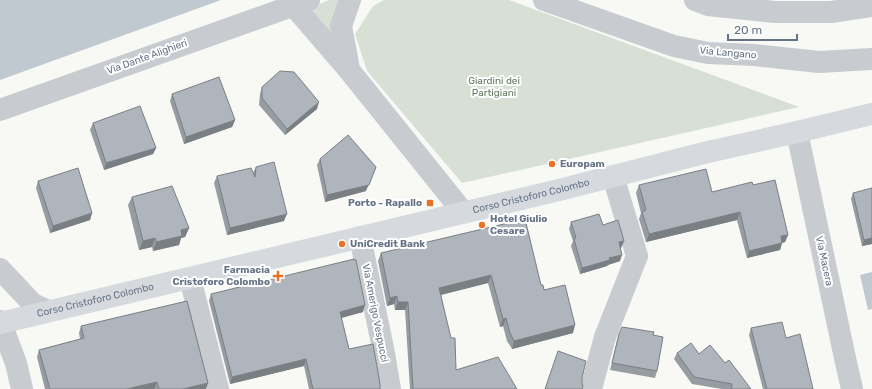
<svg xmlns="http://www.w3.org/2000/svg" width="872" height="389" font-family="Rubik,sans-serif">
<rect width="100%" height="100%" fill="#f8f8f5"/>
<!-- green -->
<path fill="#d8e0d6" d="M 329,0 L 341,0 L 336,10 L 330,35 L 308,9 Z
M 384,0 L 509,0 L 799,107 L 462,183 L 367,71 L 355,34 L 373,6 Z"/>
<!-- water -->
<path fill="#c1c9d0" d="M 0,0 L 221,0 L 0,80 Z
M 872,272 L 872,309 L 868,310 L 860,275 Z"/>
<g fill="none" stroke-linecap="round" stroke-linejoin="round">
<!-- minor -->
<path stroke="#c8cbcf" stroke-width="22" d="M 544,0 L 674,46 L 708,53 L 754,55 L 819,62 L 872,59
M 695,0 L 708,5 L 775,12 L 831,12 L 872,6
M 293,5 L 349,70 L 463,212
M 349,69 L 341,26 L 350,0
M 0,110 L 309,0
M 797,132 L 845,358 L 852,389
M 360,237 L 384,353 L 390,389
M 0,269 L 33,304 L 48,311
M 190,278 L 218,389
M 0,321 L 16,363 L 22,389
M 591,389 L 605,337 L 637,256 L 613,176"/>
<!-- secondary -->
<path stroke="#d6dadf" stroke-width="22" id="s1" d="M 0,323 L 559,190 L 708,152 L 797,132 L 872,114"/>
</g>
<!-- wall -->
<path fill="#969ca2" d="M 262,87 L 317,109 L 285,135 L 259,105 L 260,94 Z
M 172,94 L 235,120 L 232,127 L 184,144 L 170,101 Z
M 93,123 L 156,148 L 153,154 L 104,170 L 90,130 Z
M 320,159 L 366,191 L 325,202 L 317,165 Z
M 256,167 L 284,221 L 227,235 L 214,183 L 217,176 L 253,173 Z
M 38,181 L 92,213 L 90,220 L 50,233 L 36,188 Z
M 639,185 L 712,192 L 753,185 L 788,235 L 785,242 L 782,243 L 780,250 L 747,258 L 737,220 L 646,242 L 639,219 L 641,213 L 636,193 Z
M 853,193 L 872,244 L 862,246 L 851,199 Z
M 132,197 L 189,228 L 185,237 L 181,238 L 179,245 L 153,251 L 152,247 L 139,250 L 128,205 Z
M 571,222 L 603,225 L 624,241 L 621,248 L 620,248 L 620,261 L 608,265 L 607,266 L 580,274 L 571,246 L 573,241 L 569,229 Z
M 381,253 L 541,285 L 573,333 L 512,349 L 507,341 L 503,326 L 500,327 L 488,283 L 441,295 L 456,370 L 517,389 L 410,389 L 405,310 L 395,310 L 394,304 L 387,306 L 378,261 Z
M 211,294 L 363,312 L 341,317 L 349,349 L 380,389 L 309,389 L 304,366 L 230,384 L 209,301 Z
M 81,326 L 206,389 L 45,389 L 37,357 L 39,350 L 80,339 L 79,333 Z
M 751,328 L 786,338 L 813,389 L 763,389 L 749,335 Z
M 619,334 L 653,335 L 657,371 L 655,378 L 610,370 L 617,341 Z
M 677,353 L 699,354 L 725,363 L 751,389 L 722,389 L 692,384 L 674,359 Z"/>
<!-- shaded-wall -->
<path fill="#7a7f84" d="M 319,102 L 317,109 L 285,135 L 287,129 Z
M 235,120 L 232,127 L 184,144 L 186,137 Z
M 156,148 L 153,154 L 104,170 L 106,163 Z
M 376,167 L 366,191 L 325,202 L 327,195 Z
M 740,212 L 737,220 L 646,242 L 649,234 Z
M 92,213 L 90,220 L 50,233 L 53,226 Z
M 287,214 L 284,221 L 227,235 L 230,228 Z
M 189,228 L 185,237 L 181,238 L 179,245 L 153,251 L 156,242 L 181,230 Z
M 788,235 L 785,242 L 782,243 L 780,250 L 747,258 L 749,251 L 781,236 Z
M 155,238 L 152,247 L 139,250 L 143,241 Z
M 872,238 L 872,244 L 862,246 L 864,240 Z
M 624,241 L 621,248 L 616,249 L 619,242 Z
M 622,255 L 620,261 L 608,265 L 607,266 L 580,274 L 582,268 L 609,258 Z
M 491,275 L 488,283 L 436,296 L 439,288 Z
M 397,296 L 394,304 L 387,306 L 390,298 Z
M 398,302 L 408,302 L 405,310 L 395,310 Z
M 365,305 L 363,312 L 338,319 L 340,312 Z
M 506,318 L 503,326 L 500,327 L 503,319 Z
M 575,325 L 573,333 L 512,349 L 514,341 Z
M 306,359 L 304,366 L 230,384 L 232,377 Z
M 157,382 L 154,389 L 127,389 Z
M 208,383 L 206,389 L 183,389 Z"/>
<!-- building -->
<path fill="#aeb5bc" stroke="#7a7f84" d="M 280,71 L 294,72 L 319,102 L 287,129 L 262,98 L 262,87 Z
M 219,77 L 235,120 L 186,137 L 172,94 Z
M 140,106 L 156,148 L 106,163 L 93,123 Z
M 348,135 L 376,167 L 369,185 L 327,195 L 320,159 Z
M 274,162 L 287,214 L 230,228 L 217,176 L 251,168 L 255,177 L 256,167 Z
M 78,168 L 92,213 L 53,226 L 38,181 Z
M 706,169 L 712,192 L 752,182 L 753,185 L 775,180 L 788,235 L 781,236 L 782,243 L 749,251 L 740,212 L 649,234 L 642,212 L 646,210 L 639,185 Z
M 172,186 L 189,228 L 181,230 L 182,236 L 156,242 L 155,238 L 143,241 L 132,197 Z
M 872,188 L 872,238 L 864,240 L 853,193 Z
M 599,214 L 603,225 L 618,220 L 624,241 L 619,242 L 622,255 L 609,258 L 610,260 L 582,268 L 574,239 L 576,238 L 571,222 Z
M 525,219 L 541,285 L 543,285 L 544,290 L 565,285 L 575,325 L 514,341 L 510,333 L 506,318 L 503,319 L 491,275 L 439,288 L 451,338 L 455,338 L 456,370 L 498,357 L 517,389 L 413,389 L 408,302 L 398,302 L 397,296 L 390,298 L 381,253 Z
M 354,259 L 354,260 L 356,260 L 365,305 L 340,312 L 349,349 L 373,344 L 380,384 L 380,389 L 313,389 L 306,359 L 232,377 L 211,294 Z
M 187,301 L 208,383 L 183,389 L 159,389 L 157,382 L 127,389 L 50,389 L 39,350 L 84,338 L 81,326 Z
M 782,322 L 786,338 L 800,334 L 813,389 L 767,389 L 751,328 Z
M 622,327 L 654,332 L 653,335 L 663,337 L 657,371 L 612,363 L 619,334 Z
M 691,343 L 699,354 L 710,345 L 725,363 L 729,360 L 751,389 L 731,389 L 732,384 L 694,377 L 677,353 Z
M 558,351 L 586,361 L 582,378 L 582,384 L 583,386 L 582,389 L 545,389 Z"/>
<!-- markers -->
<g fill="#e87226" stroke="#fff" stroke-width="1.5">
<circle cx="552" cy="164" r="4"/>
<rect x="426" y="199" width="8" height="8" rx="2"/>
<circle cx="482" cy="225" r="4"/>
<circle cx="342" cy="244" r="4"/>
<path d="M276 270h4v4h4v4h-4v4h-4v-4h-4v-4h4z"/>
</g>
<g text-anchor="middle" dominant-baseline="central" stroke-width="4" stroke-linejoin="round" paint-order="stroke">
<!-- street labels -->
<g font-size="10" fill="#667387" stroke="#fff">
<text transform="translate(728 53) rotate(5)">Via Langano</text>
<text transform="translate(147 57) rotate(-20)">Via Dante Alighieri</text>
<text stroke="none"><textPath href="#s1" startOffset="546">Corso Cristoforo Colombo</textPath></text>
<text transform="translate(824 261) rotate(78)">Via Macera</text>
<text stroke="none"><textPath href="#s1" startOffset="98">Corso Cristoforo Colombo</textPath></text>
<text transform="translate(375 313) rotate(79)">Via Amerigo Vespucci</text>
</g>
<!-- park labels -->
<g font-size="10" fill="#627961" stroke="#fff">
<text x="494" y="81">Giardini dei<tspan x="494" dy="12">Partigiani</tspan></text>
</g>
<!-- poi labels -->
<g font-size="10" font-weight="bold" fill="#667387" stroke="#fff" text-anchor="start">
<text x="560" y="164">Europam</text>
<text x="422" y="203" text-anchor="end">Porto - Rapallo</text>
<text x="490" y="219">Hotel Giulio<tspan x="490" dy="12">Cesare</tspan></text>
<text x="350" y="244">UniCredit Bank</text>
<text x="270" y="270" text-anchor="end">Farmacia<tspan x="270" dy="12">Cristoforo Colombo</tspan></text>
</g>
</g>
<!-- scale -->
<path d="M728 34v6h69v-6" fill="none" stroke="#667387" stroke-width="2"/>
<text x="734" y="34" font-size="12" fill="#667387" stroke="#ffffff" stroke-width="3" paint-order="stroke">20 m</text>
</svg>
